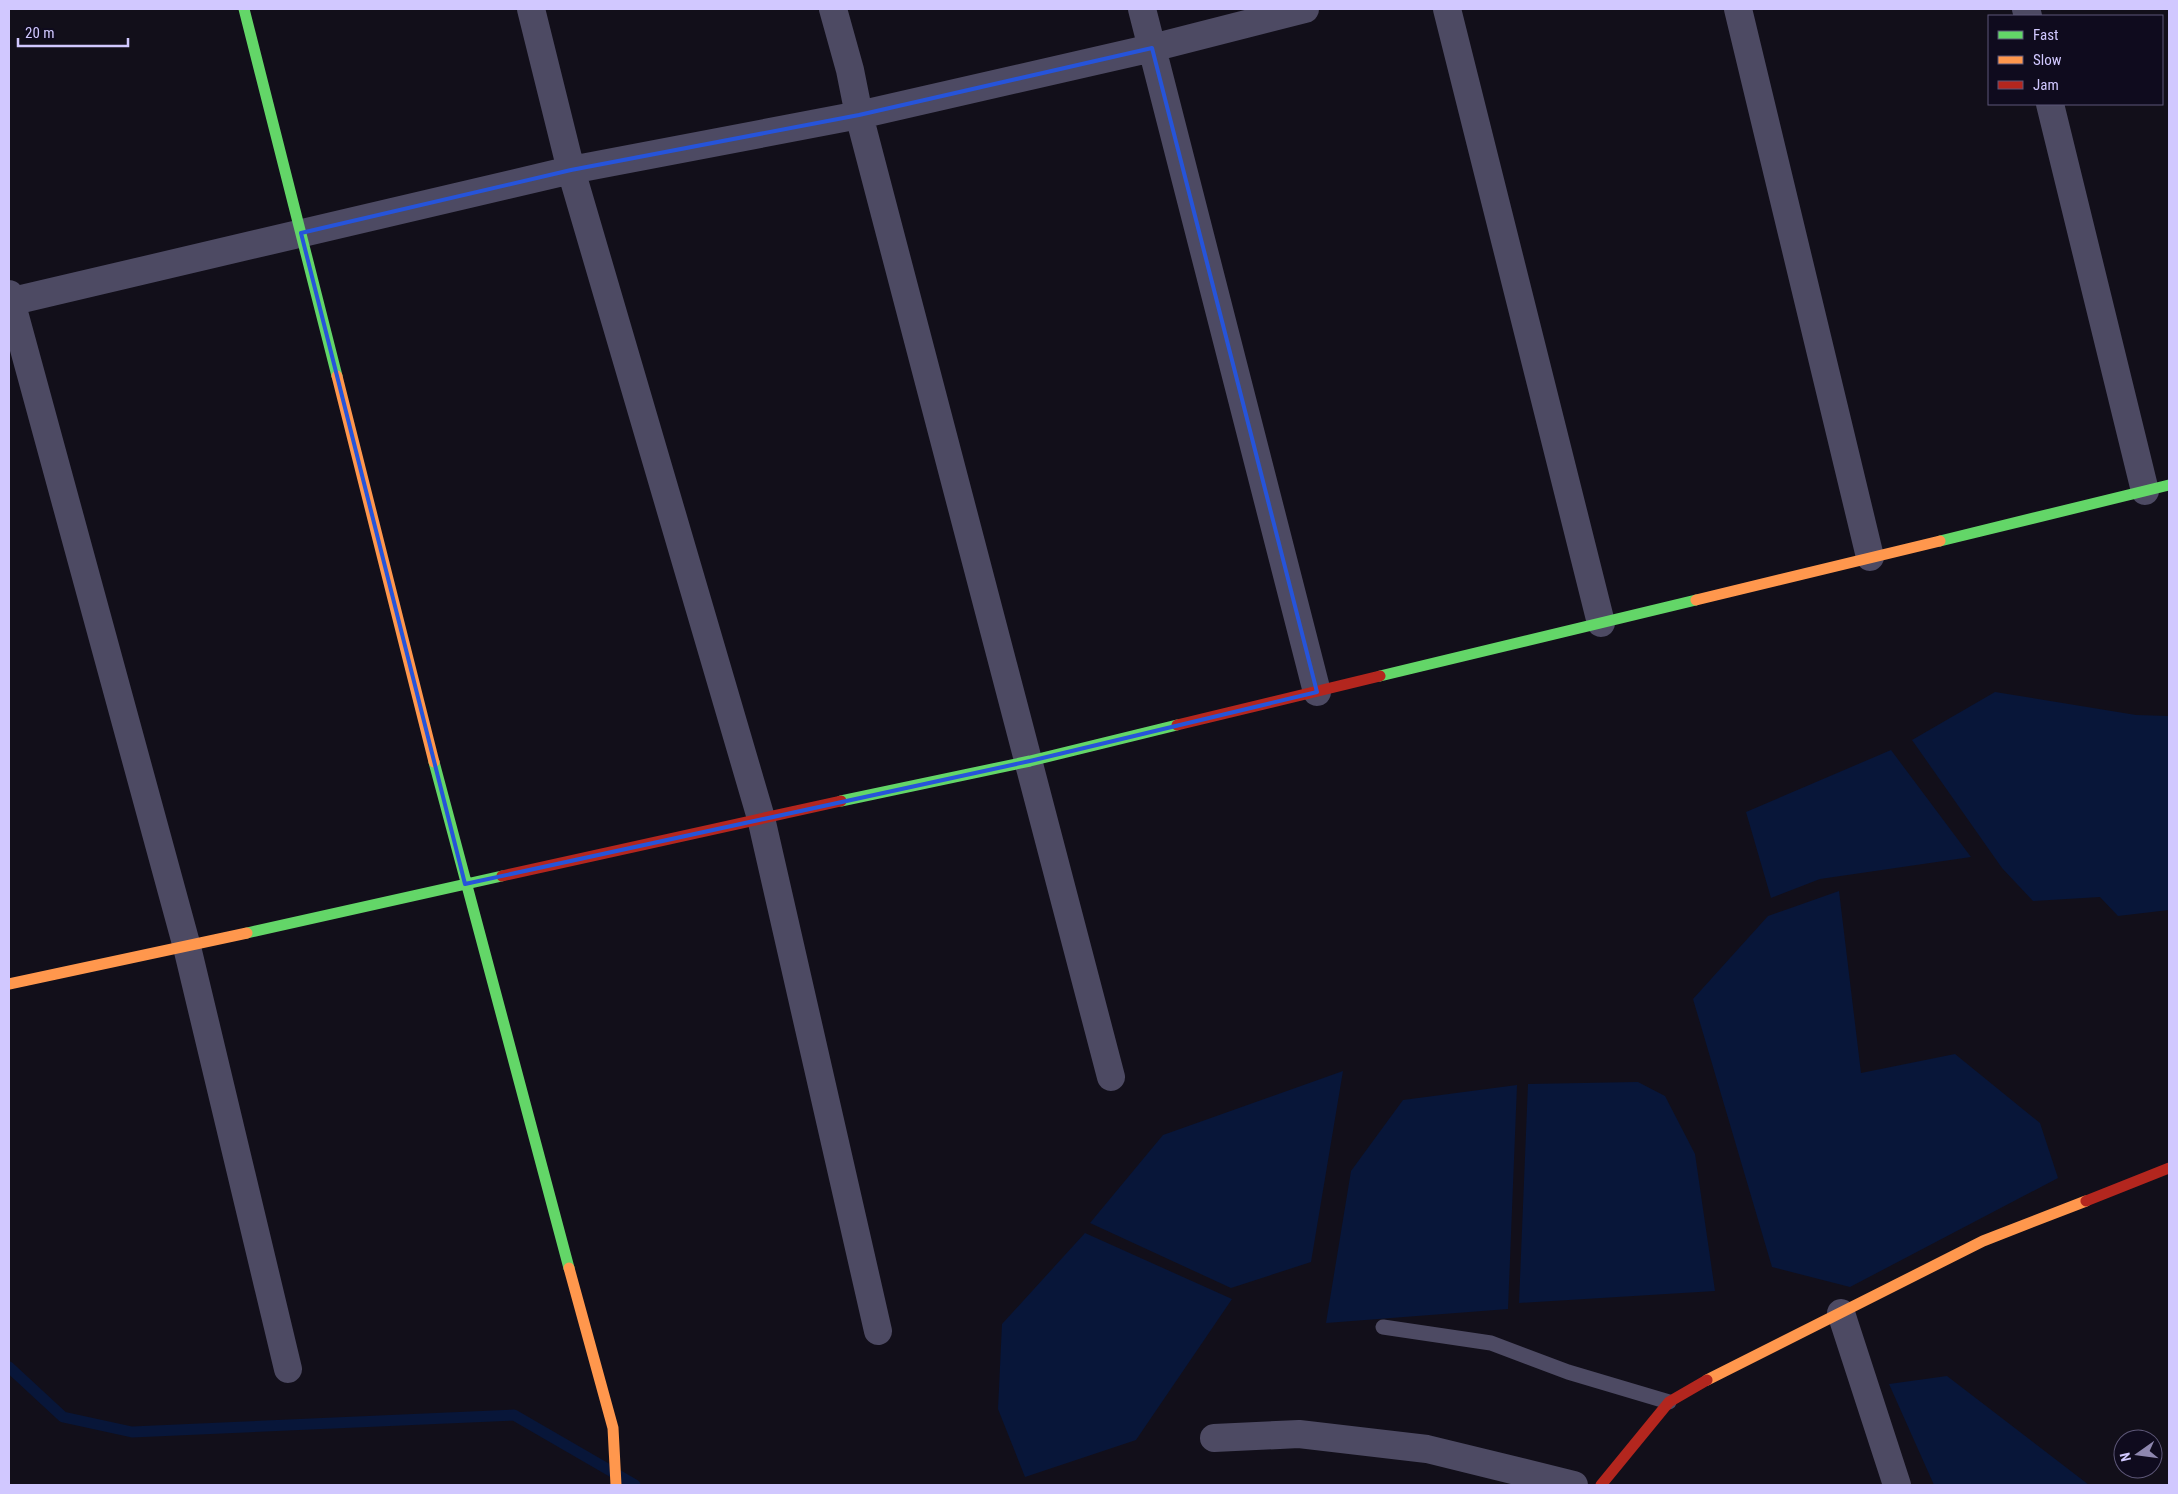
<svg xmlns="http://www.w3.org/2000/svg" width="2178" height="1494" font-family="'Roboto Condensed',sans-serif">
<rect width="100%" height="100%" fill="#120f1a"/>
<!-- water -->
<path fill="#081639" d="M 1995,692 L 2136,715 L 2169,716 L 2169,910 L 2118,916 L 2100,897 L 2033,901 L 2002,868 L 1912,740 Z
M 1891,750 L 1971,857 L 1820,879 L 1771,898 L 1746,812 Z
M 1839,891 L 1861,1073 L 1955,1054 L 2040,1123 L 2058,1178 L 1850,1287 L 1772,1267 L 1693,999 L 1768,916 Z
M 1343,1071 L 1311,1262 L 1231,1288 L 1090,1223 L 1163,1135 Z
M 1638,1082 L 1665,1096 L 1695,1154 L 1715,1291 L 1519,1303 L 1528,1084 Z
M 1517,1085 L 1508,1309 L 1326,1323 L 1351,1171 L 1403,1100 Z
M 1085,1233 L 1232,1299 L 1136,1440 L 1025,1477 L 998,1409 L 1002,1324 Z
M 1947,1376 L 2089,1485 L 1934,1485 L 1889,1384 Z"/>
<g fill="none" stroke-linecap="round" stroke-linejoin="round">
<!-- stream -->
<path stroke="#081639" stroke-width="11" d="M 9,1367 L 63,1417 L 132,1432 L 514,1415 L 635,1485"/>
<!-- lane -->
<path stroke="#4d4a63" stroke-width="15" d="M 1383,1327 L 1491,1343 L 1568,1372 L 1669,1402"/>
<!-- street -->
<path stroke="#4d4a63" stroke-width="28" d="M 531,9 L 571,170 L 761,818 L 878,1331
M 833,9 L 850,70 L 859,115 L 1111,1077
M 1142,9 L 1317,692
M 1447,9 L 1601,623
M 1738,9 L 1870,557
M 2026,9 L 2028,16
M 2050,104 L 2145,491
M 9,294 L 187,947 L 288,1369
M 9,302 L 571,170 L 859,115 L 1152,48 L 1305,9
M 1841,1313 L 1897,1485
M 1214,1438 L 1299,1434 L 1427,1449 L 1574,1485"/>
<!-- fast -->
<path stroke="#63d668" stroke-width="11" d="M 244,9 L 337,376
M 1940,541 L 2169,485
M 1380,676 L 1696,600
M 434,762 L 569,1268
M 841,801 L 1030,761 L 1177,725
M 247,933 L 502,876"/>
<!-- slow -->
<path stroke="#ff974d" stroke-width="11" d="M 337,376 L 434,762
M 1696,600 L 1940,541
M 9,984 L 247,933
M 569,1268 L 613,1428 L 616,1485
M 1707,1380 L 1983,1241 L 2086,1201"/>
<!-- jam -->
<path stroke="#b3261e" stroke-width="11" d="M 1177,725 L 1380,676
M 502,876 L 841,801
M 2086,1201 L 2169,1168
M 1601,1485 L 1669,1402 L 1707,1380"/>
</g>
<!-- marked area -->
<path fill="none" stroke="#2654da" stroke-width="4" stroke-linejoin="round" d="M 1152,48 L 1317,692 L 1030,761 L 465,884 L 301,233 L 571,170 L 859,115 Z"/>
<!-- border -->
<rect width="2178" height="1494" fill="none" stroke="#d1c8ff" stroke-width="20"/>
<!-- legend -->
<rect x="1988" y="15" width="175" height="90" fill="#0f0b1e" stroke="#5d5778"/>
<rect x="1998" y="31" width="25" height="8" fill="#63d668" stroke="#5d5778"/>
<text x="2033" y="40" font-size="15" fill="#d1c8ff">Fast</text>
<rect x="1998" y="56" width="25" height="8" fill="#ff974d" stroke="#5d5778"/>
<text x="2033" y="65" font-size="15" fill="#d1c8ff">Slow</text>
<rect x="1998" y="81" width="25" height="8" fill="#b3261e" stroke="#5d5778"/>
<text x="2033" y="90" font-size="15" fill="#d1c8ff">Jam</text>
<!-- north arrow -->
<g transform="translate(2138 1454) rotate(256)"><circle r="24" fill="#0f0b1e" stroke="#5d5778"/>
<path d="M0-4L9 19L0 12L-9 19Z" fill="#8e87af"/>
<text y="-8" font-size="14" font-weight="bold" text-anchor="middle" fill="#d1c8ff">N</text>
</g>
<!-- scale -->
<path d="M18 38v8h110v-8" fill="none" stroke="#d1c8ff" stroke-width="2.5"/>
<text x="25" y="38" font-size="15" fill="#d1c8ff" stroke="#0f0b1e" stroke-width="4" paint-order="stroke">20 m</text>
</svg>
